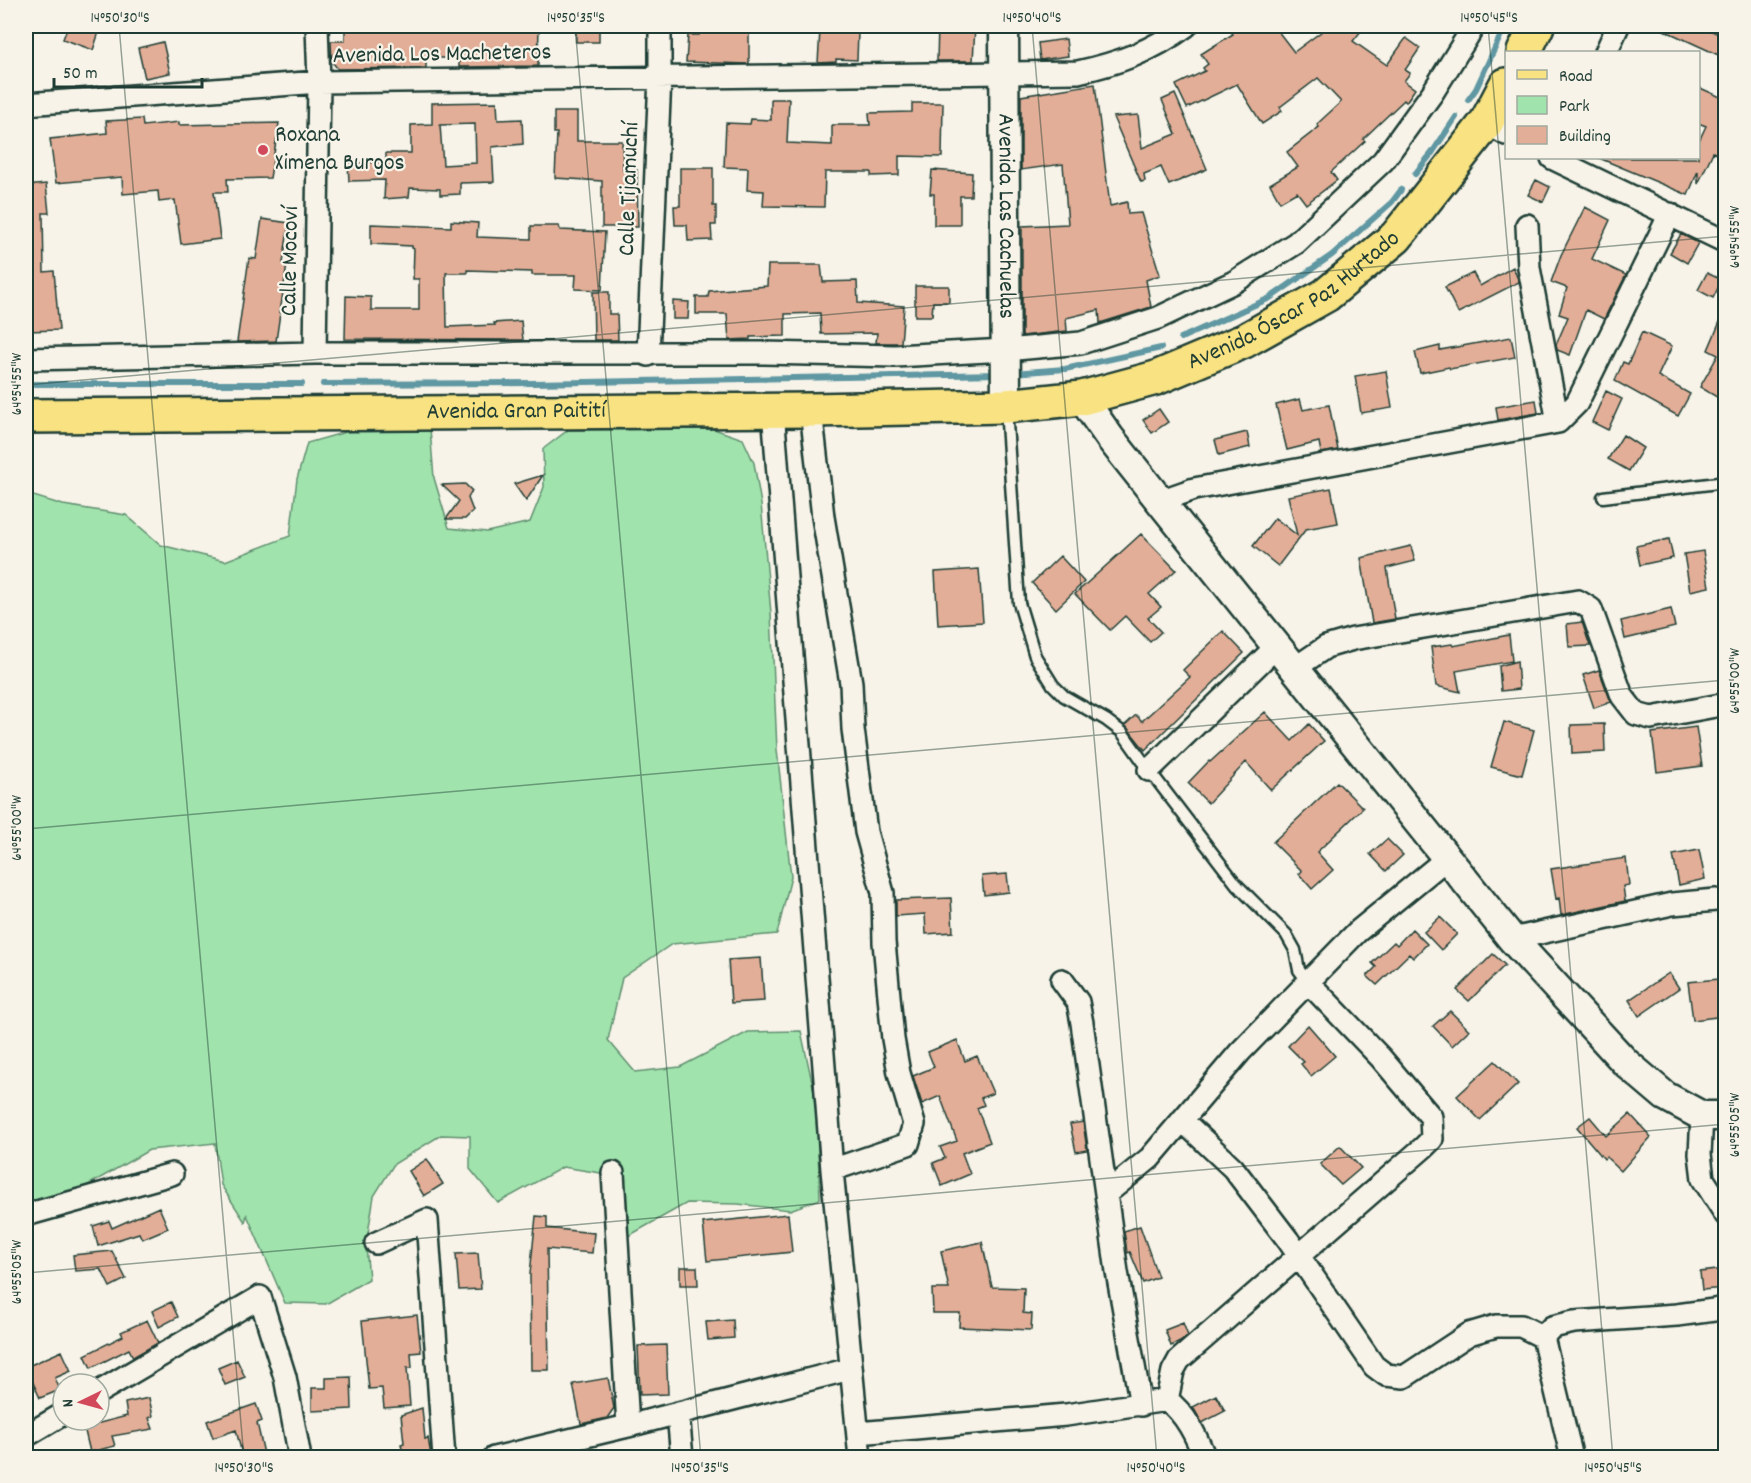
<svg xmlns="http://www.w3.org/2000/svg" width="1751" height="1483" font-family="Dekko,sans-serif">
<rect width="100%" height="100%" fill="#f7f3e8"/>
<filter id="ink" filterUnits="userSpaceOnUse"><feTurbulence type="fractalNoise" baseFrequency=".0167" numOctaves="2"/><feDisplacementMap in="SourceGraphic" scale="12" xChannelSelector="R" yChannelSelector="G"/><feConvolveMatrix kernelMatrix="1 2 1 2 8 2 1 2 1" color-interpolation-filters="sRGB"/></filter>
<g filter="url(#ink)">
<!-- green -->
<path fill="#a1e3ad" stroke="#609070" stroke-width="1.5" d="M 430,429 L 434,478 L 449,528 L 487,532 L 530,522 L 544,487 L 543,449 L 568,430 L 714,429 L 743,439 L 754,463 L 761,504 L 771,613 L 777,750 L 791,877 L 777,934 L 672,944 L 622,978 L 608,1040 L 635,1072 L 680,1067 L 748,1032 L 801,1031 L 816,1100 L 820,1199 L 790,1210 L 738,1204 L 687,1203 L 623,1239 L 607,1174 L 563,1167 L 498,1203 L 470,1169 L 470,1136 L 441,1135 L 394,1164 L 374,1196 L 366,1246 L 369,1279 L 326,1304 L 285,1303 L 247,1215 L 245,1222 L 221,1185 L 215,1143 L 149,1150 L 69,1196 L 26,1206 L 26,482 L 30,495 L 63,505 L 126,515 L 161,545 L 225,561 L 290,536 L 297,479 L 307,443 L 353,430 Z"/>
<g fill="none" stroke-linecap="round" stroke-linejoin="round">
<!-- stream -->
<path stroke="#5f97a2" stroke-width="6" d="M 1468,100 L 1476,89 L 1505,26
M 1415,174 L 1432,153 L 1456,117
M 1181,338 L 1270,298 L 1332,255 L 1392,202 L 1401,190
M 1013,373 L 1065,369 L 1161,348
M 26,384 L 302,384
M 323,384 L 533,383 L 1000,374"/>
</g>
<!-- building -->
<path fill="#e3ae97" stroke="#1f3d34" stroke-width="1.5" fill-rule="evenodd" d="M 68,26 L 101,26 L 93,50 L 63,39 Z
M 345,26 L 539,26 L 538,66 L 459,67 L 459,58 L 426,58 L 426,68 L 338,69 L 332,62 L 331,41 L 345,41 Z
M 576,26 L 599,26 L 599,42 L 576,42 Z
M 699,26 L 749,26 L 749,64 L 686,62 L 688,35 L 699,35 Z
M 938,26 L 975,26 L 973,61 L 937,61 Z
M 1227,26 L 1274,26 L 1294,52 L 1329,26 L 1365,26 L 1353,41 L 1387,65 L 1406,38 L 1420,48 L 1405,70 L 1410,73 L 1404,81 L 1415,89 L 1406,102 L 1404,100 L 1363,139 L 1365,141 L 1331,172 L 1337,180 L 1306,204 L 1297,192 L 1280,202 L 1270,184 L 1298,167 L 1287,152 L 1319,127 L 1317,124 L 1341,102 L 1318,78 L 1280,107 L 1282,111 L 1262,124 L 1237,84 L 1187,108 L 1176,85 L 1205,71 L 1203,68 L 1208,64 L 1201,54 L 1233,34 Z
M 1655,26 L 1701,26 L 1725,37 L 1725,58 Z
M 820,30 L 858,32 L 857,60 L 836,59 L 836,62 L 818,63 Z
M 1066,39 L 1068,56 L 1040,60 L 1038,43 Z
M 163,42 L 170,73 L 145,78 L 138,48 Z
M 1095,84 L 1110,206 L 1127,202 L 1128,214 L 1141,213 L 1160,275 L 1146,280 L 1151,307 L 1100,323 L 1099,310 L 1066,318 L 1067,331 L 1022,336 L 1022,226 L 1068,224 L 1063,164 L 1021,170 L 1021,96 Z
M 1698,87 L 1725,99 L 1725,158 L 1713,152 L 1698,184 L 1698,171 L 1688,195 L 1599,158 L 1698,158 L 1698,143 L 1706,126 L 1698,123 Z
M 1175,94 L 1207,169 L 1169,185 L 1161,167 L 1144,174 L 1145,181 L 1141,182 L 1113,117 L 1138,115 L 1142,148 L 1176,134 L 1162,100 Z
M 771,99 L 789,99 L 787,143 L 832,145 L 832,125 L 870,125 L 869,113 L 912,112 L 912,103 L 943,103 L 942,157 L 899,156 L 899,175 L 871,176 L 871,172 L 825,172 L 824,207 L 763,206 L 764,191 L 747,190 L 748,168 L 724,167 L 726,123 L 750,124 L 751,119 L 771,120 Z
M 497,102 L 498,120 L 522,119 L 523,144 L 492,147 L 494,182 L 460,183 L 460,194 L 440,195 L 440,189 L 410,188 L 409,197 L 384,199 L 385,180 L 349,181 L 348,163 L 386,162 L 386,153 L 411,153 L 411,125 L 432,124 L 432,103 ZM 475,124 L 476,163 L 443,165 L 440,125 Z
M 554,112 L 577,112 L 577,141 L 622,141 L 623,171 L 637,170 L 638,227 L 602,227 L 602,181 L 555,178 L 557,133 L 554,133 Z
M 142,119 L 143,126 L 179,122 L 179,125 L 279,123 L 270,178 L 227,179 L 228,192 L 214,192 L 220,239 L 181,244 L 175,200 L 159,202 L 158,191 L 123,194 L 122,177 L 56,183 L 50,139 L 107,133 L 106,121 Z
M 680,168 L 713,168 L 713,206 L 716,206 L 716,225 L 711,225 L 712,240 L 688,241 L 687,225 L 675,225 L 674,206 L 680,206 Z
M 932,170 L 972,173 L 971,196 L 960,196 L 960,225 L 934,225 L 934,194 L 930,194 Z
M 1536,180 L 1550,187 L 1543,202 L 1528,195 Z
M 46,184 L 49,213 L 43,213 L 44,272 L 54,271 L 59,330 L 26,331 L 26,186 Z
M 1585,207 L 1610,220 L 1592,259 L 1626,275 L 1604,319 L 1586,310 L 1570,355 L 1557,350 L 1556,345 L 1568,317 L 1559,314 L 1567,288 L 1551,282 L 1561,255 Z
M 262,219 L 289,223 L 283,263 L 287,264 L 276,341 L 237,342 L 249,258 L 256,259 Z
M 451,221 L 478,223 L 477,237 L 531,239 L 531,226 L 559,226 L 560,230 L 605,232 L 602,290 L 575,289 L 576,275 L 532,275 L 532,272 L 467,270 L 467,273 L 446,273 L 447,327 L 495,325 L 494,323 L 521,321 L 523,340 L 345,339 L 346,296 L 371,297 L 371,310 L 419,310 L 419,279 L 413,279 L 414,249 L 412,248 L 412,246 L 371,244 L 371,224 L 451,227 Z
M 1681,234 L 1698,243 L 1687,263 L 1670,253 Z
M 768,265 L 821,265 L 823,282 L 857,281 L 858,303 L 904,306 L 901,343 L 876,343 L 877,333 L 821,334 L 820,313 L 785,314 L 785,336 L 750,337 L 750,339 L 729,340 L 727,314 L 696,314 L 696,297 L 708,297 L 709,291 L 767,286 Z
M 1513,267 L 1519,282 L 1458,313 L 1445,287 L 1473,273 L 1480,286 Z
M 1707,273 L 1722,280 L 1713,298 L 1698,290 Z
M 915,286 L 949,286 L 949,302 L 933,302 L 932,316 L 915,316 Z
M 593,292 L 609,292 L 609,314 L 617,314 L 618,340 L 594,340 Z
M 673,301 L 689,302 L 688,319 L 673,319 Z
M 1725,310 L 1725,402 L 1700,387 L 1718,355 L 1708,350 Z
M 1642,332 L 1672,346 L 1658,376 L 1690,394 L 1678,416 L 1615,381 L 1623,362 L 1628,364 Z
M 1511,337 L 1515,357 L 1450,369 L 1449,367 L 1420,373 L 1415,352 L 1440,346 L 1440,350 Z
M 1386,371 L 1392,408 L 1361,413 L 1355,376 Z
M 1606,391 L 1622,399 L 1608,430 L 1592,422 Z
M 1300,399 L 1303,410 L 1329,405 L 1338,450 L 1321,453 L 1319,442 L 1287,450 L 1276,405 Z
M 1536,400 L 1538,413 L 1498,420 L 1496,407 Z
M 1159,409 L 1168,422 L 1152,433 L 1143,420 Z
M 1247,432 L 1250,447 L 1219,455 L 1215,440 Z
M 1623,435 L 1643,448 L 1629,471 L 1608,459 Z
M 543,475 L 526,501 L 514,484 Z
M 465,484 L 472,491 L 468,498 L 473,511 L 465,519 L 446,519 L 459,501 L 442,485 Z
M 1331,488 L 1338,523 L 1306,529 L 1278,566 L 1253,546 L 1275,518 L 1297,535 L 1288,496 Z
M 1141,534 L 1176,570 L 1149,594 L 1161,607 L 1148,618 L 1161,632 L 1150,642 L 1125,616 L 1110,630 L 1075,594 Z
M 1669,539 L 1673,558 L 1640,565 L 1636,546 Z
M 1411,546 L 1415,561 L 1387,568 L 1395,619 L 1372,623 L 1361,558 Z
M 1703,551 L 1709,587 L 1690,591 L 1684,554 Z
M 1060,556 L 1084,582 L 1056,609 L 1032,583 Z
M 979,569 L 983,622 L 938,625 L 935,572 Z
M 1671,609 L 1675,627 L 1625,639 L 1621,621 Z
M 1582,622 L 1590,646 L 1569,647 L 1567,624 Z
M 1223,631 L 1244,653 L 1145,750 L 1125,725 L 1136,715 L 1142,721 L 1190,677 L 1183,670 Z
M 1509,635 L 1512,661 L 1456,671 L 1460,692 L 1436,686 L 1431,647 L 1452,644 L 1453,646 Z
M 1517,661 L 1519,689 L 1501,691 L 1499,666 Z
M 1599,670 L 1611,702 L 1594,708 L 1583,675 Z
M 1265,712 L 1292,741 L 1309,724 L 1324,741 L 1271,790 L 1246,762 L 1208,803 L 1188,783 L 1209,761 L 1210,762 Z
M 1504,722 L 1534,730 L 1522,775 L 1491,767 Z
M 1604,724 L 1605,752 L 1572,754 L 1571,725 Z
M 1696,727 L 1702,766 L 1657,772 L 1652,733 Z
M 1337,782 L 1363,808 L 1317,852 L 1333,870 L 1312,889 L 1299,874 L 1302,871 L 1273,842 Z
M 1387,839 L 1403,855 L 1386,871 L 1370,854 Z
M 1699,850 L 1705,879 L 1679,885 L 1673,855 Z
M 1626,858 L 1629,885 L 1623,886 L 1625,901 L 1561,915 L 1559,898 L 1556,899 L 1551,869 Z
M 1007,874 L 1009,892 L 984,895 L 982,876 Z
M 951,898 L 953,932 L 926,934 L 925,914 L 896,916 L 896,900 Z
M 1440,917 L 1457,934 L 1441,950 L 1424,932 Z
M 1412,929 L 1427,944 L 1413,958 L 1409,954 L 1377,985 L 1367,976 L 1376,967 L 1372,963 L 1394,942 L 1397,945 Z
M 1493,954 L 1505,965 L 1469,1001 L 1457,990 Z
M 761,958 L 764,1001 L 731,1003 L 728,960 Z
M 1669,973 L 1679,988 L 1639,1016 L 1629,1000 Z
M 1719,979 L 1724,1016 L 1693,1020 L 1688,982 Z
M 1450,1011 L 1469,1030 L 1452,1046 L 1433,1026 Z
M 1308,1025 L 1335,1056 L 1311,1076 L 1301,1064 L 1304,1062 L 1288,1046 Z
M 957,1040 L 965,1061 L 977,1056 L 993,1093 L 981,1098 L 984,1105 L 977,1108 L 990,1142 L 962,1153 L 970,1174 L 942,1186 L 933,1163 L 945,1158 L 940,1147 L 957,1141 L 940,1096 L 922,1104 L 913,1076 L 934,1067 L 928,1052 Z
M 1495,1061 L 1518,1084 L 1480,1120 L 1457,1096 Z
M 1630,1114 L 1651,1137 L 1621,1171 L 1606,1157 L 1604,1159 L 1577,1127 L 1590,1117 L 1606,1136 Z
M 1083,1122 L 1087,1150 L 1076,1152 L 1070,1124 Z
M 1340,1146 L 1361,1168 L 1341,1185 L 1320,1164 Z
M 427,1159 L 443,1184 L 424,1196 L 409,1171 Z
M 159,1207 L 168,1228 L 142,1239 L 139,1233 L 98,1246 L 93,1226 L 109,1221 L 112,1228 Z
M 788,1214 L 792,1252 L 707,1261 L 703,1223 Z
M 536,1216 L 547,1217 L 547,1228 L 594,1233 L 592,1253 L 547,1249 L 549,1370 L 531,1370 L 530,1274 Z
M 1140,1226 L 1158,1277 L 1143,1283 L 1130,1252 L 1127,1253 L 1124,1231 Z
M 982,1242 L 992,1287 L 1024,1288 L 1023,1313 L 1032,1314 L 1031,1330 L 959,1327 L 960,1313 L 933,1313 L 932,1289 L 949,1289 L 941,1251 Z
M 112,1251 L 126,1279 L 110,1287 L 101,1269 L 75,1271 L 73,1255 Z
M 478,1253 L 481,1289 L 459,1290 L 456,1254 Z
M 680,1267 L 697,1267 L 698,1285 L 680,1285 Z
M 1725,1269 L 1725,1288 L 1702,1290 L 1700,1272 Z
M 171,1302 L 178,1317 L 159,1327 L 152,1311 Z
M 417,1315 L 421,1352 L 411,1353 L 412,1368 L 407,1368 L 410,1406 L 384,1408 L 382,1388 L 369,1389 L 362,1321 Z
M 147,1320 L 158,1343 L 133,1357 L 129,1349 L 91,1368 L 85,1355 L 123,1336 L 121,1332 Z
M 733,1320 L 734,1338 L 708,1340 L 706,1322 Z
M 1183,1323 L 1188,1336 L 1180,1342 L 1171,1346 L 1165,1330 Z
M 666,1345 L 668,1394 L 640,1395 L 638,1346 Z
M 62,1351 L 71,1371 L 55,1378 L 60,1390 L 40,1398 L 26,1367 Z
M 237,1360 L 245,1377 L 225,1385 L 218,1368 Z
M 351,1377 L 352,1409 L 312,1411 L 312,1388 L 326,1388 L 326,1378 Z
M 608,1378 L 614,1408 L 607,1418 L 581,1424 L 573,1384 Z
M 1216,1395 L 1225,1411 L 1202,1423 L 1193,1407 Z
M 149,1398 L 153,1416 L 149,1418 L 153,1429 L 112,1436 L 115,1446 L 90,1452 L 84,1427 L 127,1416 L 125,1403 Z
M 256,1404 L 262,1421 L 257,1423 L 265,1458 L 243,1458 L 236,1430 L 213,1438 L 207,1421 Z
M 422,1408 L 425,1439 L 428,1438 L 431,1456 L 404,1458 L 401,1444 L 404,1443 L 401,1415 Z"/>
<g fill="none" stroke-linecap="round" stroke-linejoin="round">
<defs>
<path id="lane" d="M 1006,408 L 1019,603 L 1035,656 L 1053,685 L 1064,696 L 1106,720 L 1122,732 L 1149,770 L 1237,885 L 1286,934 L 1295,950 L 1299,970 L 1308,982
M 1603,497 L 1726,482"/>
<path id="street" d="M 1606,52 L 1618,26
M 26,104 L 319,82 L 1078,72 C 1119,63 1152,51 1186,26
M 1486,123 L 1506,134
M 1552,158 L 1726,242
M 1527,225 L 1529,268 L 1558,422
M 315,353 L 319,82 L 317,26
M 648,355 L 660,77 L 660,26
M 26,359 L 315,353 L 764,353 L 895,356 L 1006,350 L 1081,343 L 1158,318 L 1234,282 L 1296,243 L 1383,161 L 1433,92 L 1474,26
M 773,410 L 832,1170 L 860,1458
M 811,410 L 823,517 L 851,683 L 853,729 L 866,832 L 883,893 L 884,942 L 893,1039 L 899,1073 L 914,1124 L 908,1144 L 832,1170
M 1160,501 L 1194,489 L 1558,422 L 1577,403 L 1670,214
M 1295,668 L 1326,647 L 1353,639 L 1578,601 L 1591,609 L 1622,696 L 1636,714 L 1651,718 L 1726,704
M 1149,770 L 1277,646
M 1512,939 L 1672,904 L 1716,900
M 1062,980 L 1078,1002 L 1082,1023 L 1117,1272 L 1141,1405
M 1702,1116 L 1700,1154 L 1703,1179 L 1726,1215
M 1182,1120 L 1233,1168 L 1288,1240 L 1374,1366 L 1386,1375 L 1404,1377 L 1469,1334 L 1496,1326 L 1521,1326 L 1543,1337
M 613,1173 L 628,1426
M 1107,1193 L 1150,1158 L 1240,1052 L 1357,932 L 1446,859
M 26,1215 L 172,1174
M 376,1243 L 427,1220 L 444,1458
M 99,1392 L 260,1297 L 285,1377 L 300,1458
M 1167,1400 L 1173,1371 L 1179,1360 L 1424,1147 L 1432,1139 L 1431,1117 L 1381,1058 L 1308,982
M 678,1413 L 682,1458
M 858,1433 L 1066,1415 L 1167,1400 C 1186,1414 1196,1436 1205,1458
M 26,1436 L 63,1414
M 494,1458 L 628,1426 L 850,1369
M 1572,1458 L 1543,1337 L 1552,1327 L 1574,1322 L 1677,1315 L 1714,1310 L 1726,1307"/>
<g id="secondary">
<path id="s1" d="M 1004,26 L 1006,406"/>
<path d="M 1082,398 L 1110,438 L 1160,501 L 1512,939 L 1625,1062 L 1665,1096 L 1702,1116 L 1726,1116"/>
</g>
<g id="primary">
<path d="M 1524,52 L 1537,26"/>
<path id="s2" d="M 26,416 L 811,410 L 1006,406 L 1082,398 L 1156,378 L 1244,341 L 1326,295 L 1396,237 L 1486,123 L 1506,85"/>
</g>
</defs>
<!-- lane casing -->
<use href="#lane" stroke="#1f3d34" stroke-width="15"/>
<!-- street casing -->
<use href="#street" stroke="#1f3d34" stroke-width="26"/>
<!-- secondary casing -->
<use href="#secondary" stroke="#1f3d34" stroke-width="33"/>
<!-- primary casing -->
<use href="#primary" stroke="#1f3d34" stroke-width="38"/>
<!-- lane -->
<use href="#lane" stroke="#f7f3e8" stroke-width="10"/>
<!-- street -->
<use href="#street" stroke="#f7f3e8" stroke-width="21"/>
<!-- secondary -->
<use href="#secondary" stroke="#f7f3e8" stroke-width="28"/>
<!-- primary -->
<use href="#primary" stroke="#f8e281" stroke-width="33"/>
</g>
</g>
<!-- ticks -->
<path fill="none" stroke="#1f3d34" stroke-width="1.5" stroke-opacity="0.45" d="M 119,26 L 244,1458M 575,26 L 701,1458M 1032,26 L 1157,1458M 1488,26 L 1613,1458M 26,385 L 1726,236M 26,829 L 1726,680M 26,1273 L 1726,1124"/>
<!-- markers -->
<circle fill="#d1495b" stroke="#f7f3e8" stroke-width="2" cx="263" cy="150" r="6"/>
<g text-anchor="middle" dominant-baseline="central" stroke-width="4.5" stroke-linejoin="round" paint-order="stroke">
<!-- street labels -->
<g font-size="24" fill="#1f3d34" stroke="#f7f3e8">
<text transform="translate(442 55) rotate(-1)">Avenida Los Macheteros</text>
<text transform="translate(630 189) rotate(-88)">Calle Tijamuchí</text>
<text stroke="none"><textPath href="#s1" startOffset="190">Avenida Las Cachuelas</textPath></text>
<text transform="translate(291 261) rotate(-89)">Calle Mocoví</text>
<text stroke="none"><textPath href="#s2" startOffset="1292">Avenida Óscar Paz Hurtado</textPath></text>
<text stroke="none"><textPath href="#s2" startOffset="490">Avenida Gran Paitití</textPath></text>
</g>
<!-- poi labels -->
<g font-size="24" fill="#1f3d34" stroke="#f7f3e8" text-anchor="start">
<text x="275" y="136">Roxana<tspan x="275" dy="28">Ximena Burgos</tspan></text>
</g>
</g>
<!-- margin -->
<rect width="1751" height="1483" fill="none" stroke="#f7f3e8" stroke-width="66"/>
<!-- legend -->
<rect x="1505" y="51" width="195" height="108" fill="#f7f3e8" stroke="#a1aaa0" stroke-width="1.5"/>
<rect x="1517" y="70" width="30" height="9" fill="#f8e281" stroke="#a1aaa0" stroke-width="1.5"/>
<text x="1559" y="81" font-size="18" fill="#1f3d34">Road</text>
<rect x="1517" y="96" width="30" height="18" fill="#a1e3ad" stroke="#a1aaa0" stroke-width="1.5"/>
<text x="1559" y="111" font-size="18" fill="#1f3d34">Park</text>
<rect x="1517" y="126" width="30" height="18" fill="#e3ae97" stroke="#a1aaa0" stroke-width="1.5"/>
<text x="1559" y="141" font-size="18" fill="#1f3d34">Building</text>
<!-- north arrow -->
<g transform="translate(81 1402) rotate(265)"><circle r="28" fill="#f7f3e8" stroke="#a1aaa0" stroke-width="1.5"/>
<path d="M0-4.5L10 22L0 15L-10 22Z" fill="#d1495b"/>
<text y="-9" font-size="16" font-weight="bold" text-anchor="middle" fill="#1f3d34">N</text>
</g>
<!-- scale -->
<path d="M54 78v9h148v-9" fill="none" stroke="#1f3d34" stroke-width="3"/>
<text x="63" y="78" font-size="18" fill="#1f3d34" stroke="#f7f3e8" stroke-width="4.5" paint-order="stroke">50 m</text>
<rect x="33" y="33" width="1685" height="1417" fill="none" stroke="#1f3d34" stroke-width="2"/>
<g font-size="15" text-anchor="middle" fill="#1f3d34">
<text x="120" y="22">14°50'30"S</text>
<text x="576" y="22">14°50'35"S</text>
<text x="1032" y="22">14°50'40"S</text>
<text x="1489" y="22">14°50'45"S</text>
<text transform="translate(1734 237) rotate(-90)" y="5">64°54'55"W</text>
<text transform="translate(16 384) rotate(-90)" y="5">64°54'55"W</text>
<text transform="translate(1734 681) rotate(-90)" y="5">64°55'00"W</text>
<text transform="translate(16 828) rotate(-90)" y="5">64°55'00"W</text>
<text transform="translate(1734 1125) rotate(-90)" y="5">64°55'05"W</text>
<text transform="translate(16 1272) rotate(-90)" y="5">64°55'05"W</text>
<text x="244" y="1472">14°50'30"S</text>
<text x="700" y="1472">14°50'35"S</text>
<text x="1156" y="1472">14°50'40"S</text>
<text x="1613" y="1472">14°50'45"S</text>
</g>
</svg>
